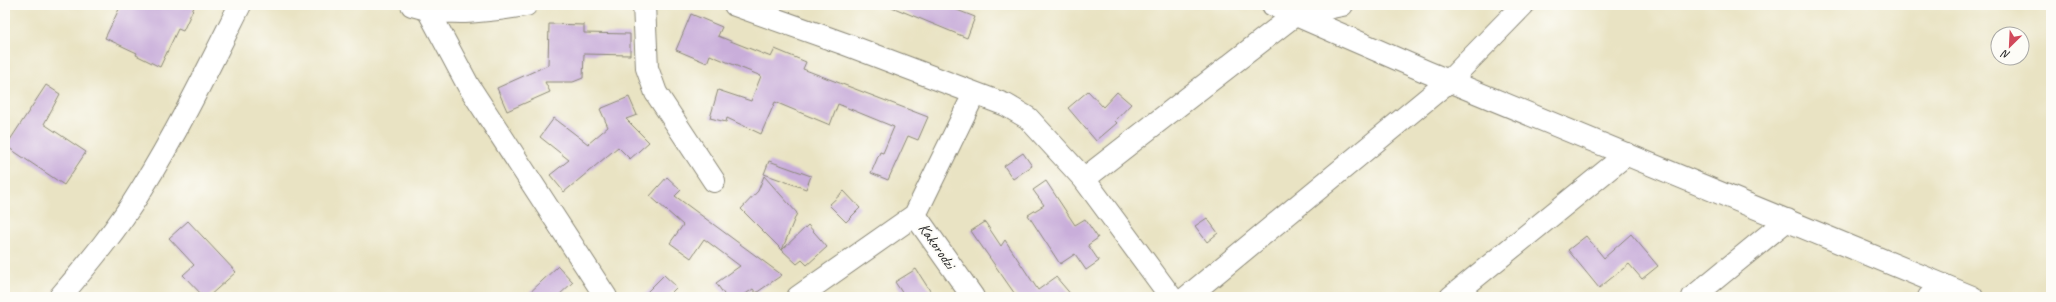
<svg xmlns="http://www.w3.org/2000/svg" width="2056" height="302" font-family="Caveat,sans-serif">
<rect width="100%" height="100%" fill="#fdfcf7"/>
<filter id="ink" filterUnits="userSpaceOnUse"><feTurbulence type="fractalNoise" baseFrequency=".025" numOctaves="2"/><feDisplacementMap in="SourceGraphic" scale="8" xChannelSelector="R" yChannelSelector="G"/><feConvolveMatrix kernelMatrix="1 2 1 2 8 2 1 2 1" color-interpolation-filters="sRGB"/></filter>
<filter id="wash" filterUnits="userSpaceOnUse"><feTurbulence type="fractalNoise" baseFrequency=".012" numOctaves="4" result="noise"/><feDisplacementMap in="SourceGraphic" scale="16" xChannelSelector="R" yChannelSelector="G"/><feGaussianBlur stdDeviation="0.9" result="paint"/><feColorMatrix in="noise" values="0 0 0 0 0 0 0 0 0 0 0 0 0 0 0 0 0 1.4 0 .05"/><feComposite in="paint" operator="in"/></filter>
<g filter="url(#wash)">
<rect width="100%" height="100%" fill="#e9e3c3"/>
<g id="blocks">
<!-- building -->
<path fill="#c9aeda" d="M 121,5 L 195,5 L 183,31 L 178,29 L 160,67 L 136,55 L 137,53 L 105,38 Z
M 887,5 L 944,5 L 975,17 L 967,38 Z
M 691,14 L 722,27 L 718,36 L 771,57 L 775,49 L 806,62 L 803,69 L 928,117 L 918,140 L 908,136 L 888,180 L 871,173 L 880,152 L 883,153 L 894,127 L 838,104 L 830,125 L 775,102 L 761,134 L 727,118 L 726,122 L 710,118 L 718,90 L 751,101 L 761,76 L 710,55 L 707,63 L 676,50 Z
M 549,24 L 584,25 L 584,33 L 630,34 L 630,55 L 584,54 L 583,78 L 573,82 L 545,82 L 550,92 L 507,111 L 497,88 L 548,65 Z
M 46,85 L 60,94 L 44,124 L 86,152 L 64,185 L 6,146 Z
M 1088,91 L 1103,107 L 1117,92 L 1131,104 L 1115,121 L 1117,123 L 1096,141 L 1068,108 Z
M 629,97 L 637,115 L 626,119 L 649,142 L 630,159 L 618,147 L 564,192 L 550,175 L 569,160 L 540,137 L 554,118 L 588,144 L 608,127 L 600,109 Z
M 1023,153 L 1032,166 L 1013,179 L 1004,166 Z
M 769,161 L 811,176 L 806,189 L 764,174 Z
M 764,176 L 797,213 L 782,250 L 741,209 L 758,191 Z
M 667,177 L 681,190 L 675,196 L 782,275 L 756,293 L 753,289 L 741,297 L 726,297 L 716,283 L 740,266 L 704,239 L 691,258 L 670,243 L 683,225 L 650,196 Z
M 1046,181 L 1075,225 L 1085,219 L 1098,238 L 1088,245 L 1099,261 L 1086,270 L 1075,254 L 1060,264 L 1028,215 L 1044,205 L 1033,190 Z
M 844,191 L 860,208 L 846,222 L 829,205 Z
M 1207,218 L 1218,233 L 1207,242 L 1195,226 Z
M 188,221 L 236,272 L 208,297 L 204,297 L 183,275 L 194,265 L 169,238 Z
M 985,222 L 1001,246 L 1005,240 L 1038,290 L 1056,277 L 1073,297 L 1017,297 L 971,231 Z
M 808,225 L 827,247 L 807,265 L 802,260 L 797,264 L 782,250 Z
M 1631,234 L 1658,266 L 1642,279 L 1629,264 L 1599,288 L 1568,250 L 1586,236 L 1604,258 Z
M 558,266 L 573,282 L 557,297 L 525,297 Z
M 916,269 L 934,297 L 905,297 L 895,282 Z
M 664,275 L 677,287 L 667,297 L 642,297 Z"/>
</g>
</g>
<g filter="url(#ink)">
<use href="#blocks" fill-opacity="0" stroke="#8a8777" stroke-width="1"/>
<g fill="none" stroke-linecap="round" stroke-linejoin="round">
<defs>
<path id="street" d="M 412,5 C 450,17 489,11 526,5
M 644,5 L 647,68 L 656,93 L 714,181
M 735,5 L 845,44 L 1006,105 L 1028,118 L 1084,179 L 1171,297
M 428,10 L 468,85 L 606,297
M 1084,179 L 1296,14 L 1342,5
M 915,215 L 973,297
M 798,297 L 915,215 L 974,94
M 1187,297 L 1449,81 L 1523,5
M 1451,297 L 1627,154
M 1693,297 L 1787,220
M 1929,297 L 1943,285"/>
<path id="secondary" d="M 1273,5 L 1427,72 L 1972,297
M 60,297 C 89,263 118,228 141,190 C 178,131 209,67 240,5"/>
</defs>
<!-- street casing -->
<use href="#street" stroke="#8a8777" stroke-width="24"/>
<!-- secondary casing -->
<use href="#secondary" stroke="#8a8777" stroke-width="24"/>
<!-- street -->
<use href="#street" stroke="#fff" stroke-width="22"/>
<!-- secondary -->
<use href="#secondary" stroke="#fff" stroke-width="22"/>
</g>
</g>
<g text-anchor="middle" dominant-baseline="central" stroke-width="4" stroke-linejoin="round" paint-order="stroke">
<!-- street labels -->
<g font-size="16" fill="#2b2b2b" stroke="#fdfcf7">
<text transform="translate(937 246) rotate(55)">Kakorodzi</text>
</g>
</g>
<!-- margin -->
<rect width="2056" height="302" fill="none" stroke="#fdfcf7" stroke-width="20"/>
<!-- north arrow -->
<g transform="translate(2010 46) rotate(204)"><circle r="19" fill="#fdfcf7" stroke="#a9a8a5"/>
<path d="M0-3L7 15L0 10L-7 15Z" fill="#d1495b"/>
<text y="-6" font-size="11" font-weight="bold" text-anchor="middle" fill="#2b2b2b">N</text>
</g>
</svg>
